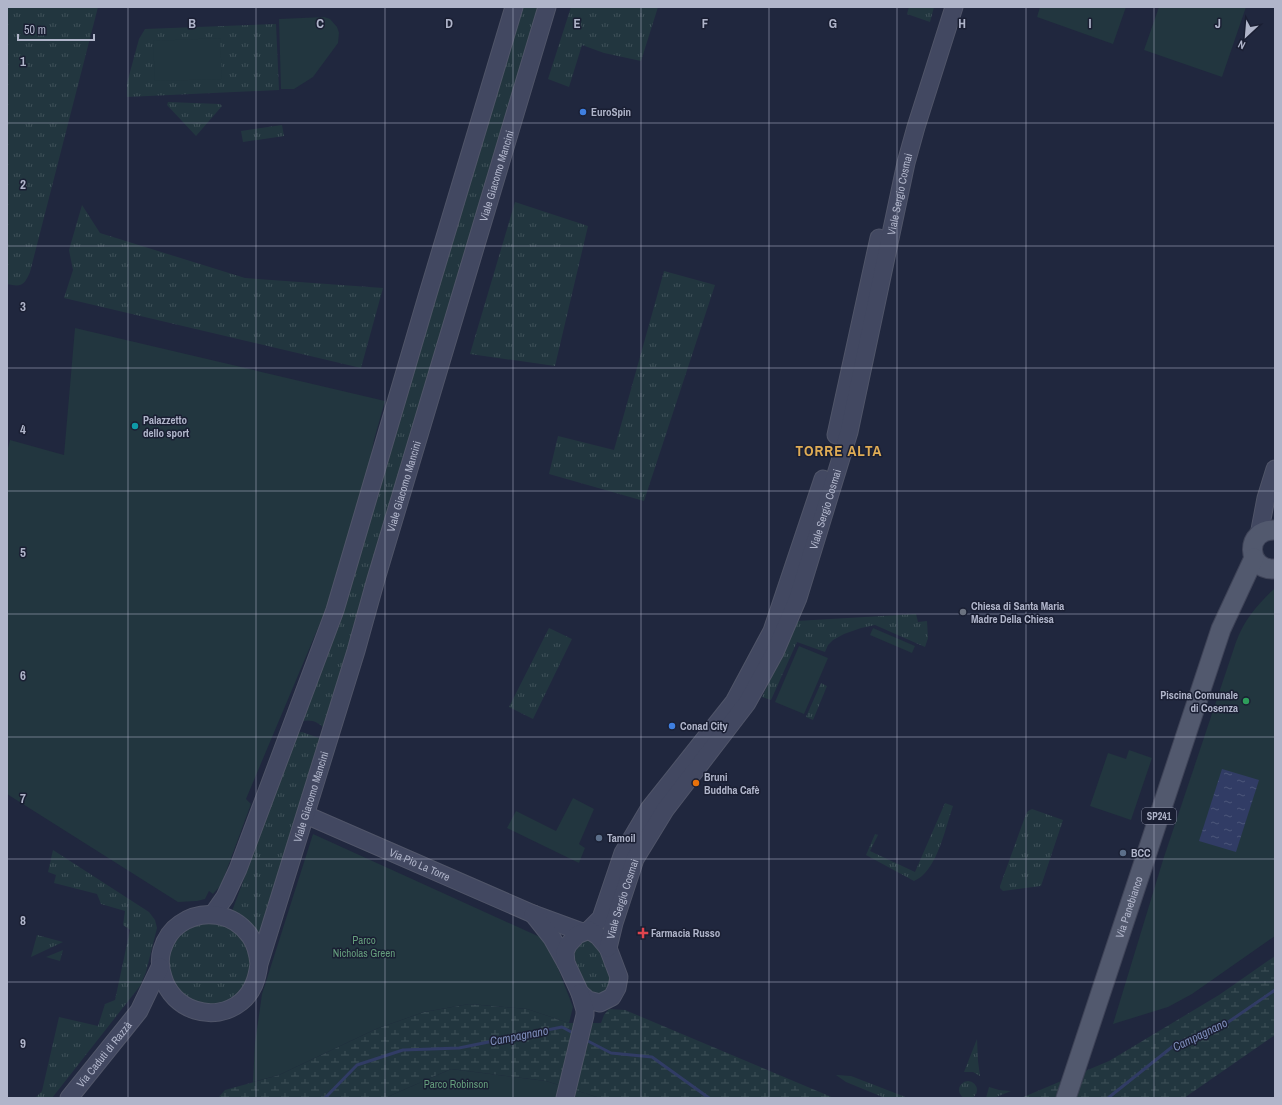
<svg xmlns="http://www.w3.org/2000/svg" width="1282" height="1105" font-family="'Archivo Narrow',sans-serif">
<defs>
<pattern id="grass-tufts" width="24" height="20" patternUnits="userSpaceOnUse"><rect width="24" height="20" fill="#22363f"/><path d="M3 7l-1-3M5 7V3M7 7l1-3M15 17l-1-3M17 17v-4M19 17l1-3" fill="none" stroke="#405159"/></pattern>
<pattern id="wetland-marsh" width="20" height="14" patternUnits="userSpaceOnUse"><rect width="20" height="14" fill="#22363f"/><path d="M1 5h8M5 5V1M11 12h8M15 12V8" fill="none" stroke="#405159"/></pattern>
<pattern id="water-ripples" width="26" height="14" patternUnits="userSpaceOnUse"><rect width="26" height="14" fill="#313c65"/><path d="M2 4q2-2 4 0t4 0M15 11q2-2 4 0t4 0" fill="none" stroke="#4c567a"/></pattern>
</defs>
<rect width="100%" height="100%" fill="#20273e"/>
<!-- grass -->
<path fill="url(#grass-tufts)" d="M 7,7 L 98,7 L 30,272 C 24,286 21,287 7,284 Z
M 522,7 L 542,7 L 326,730 C 319,722 312,719 302,721 Z
M 571,7 L 658,7 L 641,61 L 604,53 L 582,45 L 569,87 L 548,79 Z
M 909,7 L 934,7 L 930,22 L 907,14 Z
M 276,24 L 279,90 L 127,97 L 127,83 L 139,39 L 145,29 Z
M 168,102 L 220,104 L 222,106 L 196,136 L 167,105 Z
M 282,125 L 284,136 L 243,142 L 241,131 Z
M 515,202 L 588,226 L 555,366 L 470,354 Z
M 82,205 L 100,233 L 245,278 L 383,288 L 361,368 L 64,298 L 73,270 L 69,250 Z
M 664,271 L 715,285 L 644,501 L 549,474 L 558,436 L 614,450 Z
M 916,614 L 918,622 L 927,621 L 928,638 L 925,647 L 875,625 L 861,628 L 844,634 L 833,640 L 828,645 L 825,652 L 797,642 L 771,700 L 762,697 L 780,660 L 796,621 Z
M 549,628 L 572,639 L 533,719 L 509,707 Z
M 821,683 L 827,686 L 813,720 L 806,717 Z
M 302,732 L 319,738 L 322,743 L 261,946 L 231,914 L 298,733 Z
M 945,803 L 953,806 C 946,826 939,861 922,876 C 920,878 917,879 914,881 L 866,855 L 875,834 L 878,835 L 870,851 L 915,872 Z
M 1032,809 L 1063,820 L 1041,886 L 1003,891 L 1000,888 L 1000,886 L 1026,814 L 1028,811 Z
M 53,850 L 149,912 L 155,920 L 157,928 L 146,972 L 140,986 L 52,1098 L 35,1098 L 42,1091 L 59,1017 L 98,1026 L 105,1004 L 115,1000 L 130,930 L 123,925 L 125,911 L 101,904 L 97,894 L 54,883 L 56,875 L 48,872 Z
M 206,920 L 232,926 L 249,946 L 252,971 L 241,994 L 218,1007 L 193,1005 L 167,976 L 167,950 L 182,929 Z
M 588,933 L 617,977 L 600,1000 L 582,992 L 570,946 Z
M 37,935 L 63,942 L 31,957 Z
M 63,950 L 60,961 L 46,957 Z
M 977,1039 L 978,1061 L 980,1076 L 973,1072 L 964,1072 Z
M 836,1075 L 851,1076 L 908,1098 L 885,1098 L 846,1082 Z
M959 1090a9 9 0 1 1 18 0a9 9 0 1 1-18 0Z
M 989,1087 L 999,1090 L 1011,1091 L 994,1098 L 986,1098 Z"/>
<!-- wetland -->
<path fill="url(#wetland-marsh)" d="M 1275,956 L 1275,1035 L 1184,1098 L 1021,1098 L 1109,1061 L 1219,995 Z
M 469,1004 L 527,1009 L 569,1023 L 601,1023 L 604,1015 L 609,1009 L 625,1010 L 834,1098 L 600,1098 L 546,1081 L 451,1069 L 385,1098 L 218,1098 L 225,1090 L 279,1075 L 376,1029 L 424,1012 Z"/>
<!-- green -->
<path fill="#22363f" d="M 1040,7 L 1126,7 L 1113,44 L 1037,17 Z
M 1159,7 L 1246,7 L 1222,77 L 1144,50 Z
M 324,17 L 330,19 L 337,27 L 339,33 L 338,43 L 313,77 L 294,89 L 281,89 L 279,19 Z
M 220,38 L 222,79 L 155,81 L 153,41 Z
M 75,328 L 385,401 L 374,440 L 369,466 L 326,609 L 246,799 L 251,804 L 223,880 L 220,886 L 213,894 L 209,891 L 205,899 L 197,901 L 178,902 L 7,794 L 7,452 L 10,440 L 64,455 Z
M 1275,588 L 1275,936 L 1192,994 L 1168,1007 L 1113,1024 L 1163,860 L 1236,642 C 1244,620 1258,604 1275,588 Z
M 873,628 L 915,646 L 912,653 L 870,635 Z
M 799,646 L 828,658 L 804,714 L 775,702 Z
M 1129,750 L 1152,758 L 1131,820 L 1090,806 L 1108,753 L 1126,759 Z
M 573,798 L 594,809 L 579,844 L 585,848 L 579,863 L 507,828 L 516,811 L 556,831 Z
M 313,834 L 540,937 L 549,945 L 573,1007 L 569,1023 L 527,1009 L 469,1004 L 424,1012 L 376,1029 L 279,1075 L 253,1082 L 255,1043 L 262,994 Z
M 451,1069 L 546,1081 L 600,1098 L 385,1098 Z"/>
<!-- water -->
<path fill="url(#water-ripples)" d="M 1222,769 L 1259,780 L 1236,852 L 1199,841 Z"/>
<g fill="none" stroke-linecap="round" stroke-linejoin="round">
<!-- stream -->
<path stroke="#313c65" stroke-width="3" d="M 584,1039 L 611,1053 L 652,1057 L 709,1098
M 325,1098 L 357,1065 L 403,1050 L 459,1048 L 562,1027 L 575,1034
M 1108,1098 L 1177,1043 L 1221,1027 L 1275,990"/>
<defs>
<g id="secondary">
<path d="M 836,435 L 879,238"/>
<path d="M 1259,535 L 1266,498 L 1275,469"/>
<path id="s1" d="M 306,815 L 533,914 L 582,932"/>
<path d="M 213,914 L 225,897 L 238,869 L 335,610 L 427,297 L 514,7"/>
<path d="M 533,914 L 552,938 L 566,963"/>
<path d="M 589,930 L 601,918 L 623,853 L 649,809 L 734,702 L 772,631 L 823,479"/>
<path d="M 589,930 L 598,936 L 608,948 L 619,977 L 617,988 L 612,997 L 600,1003 L 588,1000 L 580,993 L 566,963 L 565,952 L 568,945 L 577,935 Z"/>
<path id="s2" d="M 608,948 L 614,923 L 635,859 L 665,810 L 747,703 L 775,652 L 798,598 L 849,432 L 906,163 L 916,127 L 954,7"/>
<path id="s3" d="M 259,964 C 258,954 256,944 250,936 C 234,913 203,908 180,924 C 171,930 165,940 162,950 C 159,960 160,968 163,977 C 172,1010 214,1024 241,1002 C 253,992 257,979 259,964 L 356,651 L 376,579 L 547,7"/>
<path id="s4" d="M 69,1098 L 139,1011 L 160,967"/>
<path d="M 565,1098 L 585,1015 L 585,1010 L 580,993"/>
</g>
<g id="primary">
<path d="M 1275,530 C 1244,529 1246,571 1275,569"/>
<path id="s5" d="M 1066,1098 L 1221,629 L 1254,558"/>
</g>
</defs>
<!-- secondary casing -->
<use href="#secondary" stroke="#505569" stroke-width="19"/>
<!-- primary casing -->
<use href="#primary" stroke="#3e4357" stroke-width="21"/>
<!-- secondary -->
<use href="#secondary" stroke="#424861" stroke-width="17"/>
<!-- primary -->
<use href="#primary" stroke="#52596e" stroke-width="19"/>
</g>
<!-- grid -->
<path fill="none" stroke="#b0b5ca" stroke-width="1" stroke-opacity="0.55" d="M 128,7 L 128,1098M 256,7 L 256,1098M 385,7 L 385,1098M 513,7 L 513,1098M 641,7 L 641,1098M 769,7 L 769,1098M 897,7 L 897,1098M 1026,7 L 1026,1098M 1154,7 L 1154,1098M 7,123 L 1275,123M 7,246 L 1275,246M 7,368 L 1275,368M 7,491 L 1275,491M 7,614 L 1275,614M 7,737 L 1275,737M 7,859 L 1275,859M 7,982 L 1275,982"/>
<!-- markers -->
<g fill="#3f7fe0" stroke="#1a1f33" stroke-width="1.5">
<circle cx="583" cy="112" r="4"/>
<circle cx="672" cy="726" r="4"/>
</g>
<circle fill="#0f9aa8" stroke="#1a1f33" stroke-width="1.5" cx="135" cy="426" r="4"/>
<circle fill="#6b7280" stroke="#1a1f33" stroke-width="1.5" cx="963" cy="612" r="4"/>
<circle fill="#2e9e5b" stroke="#1a1f33" stroke-width="1.5" cx="1246" cy="701" r="4"/>
<circle fill="#e8710a" stroke="#1a1f33" stroke-width="1.5" cx="696" cy="783" r="4"/>
<g fill="#5c6f8a" stroke="#1a1f33" stroke-width="1.5">
<circle cx="599" cy="838" r="4"/>
<circle cx="1123" cy="853" r="4"/>
</g>
<path fill="#e0444e" stroke="#1a1f33" stroke-width="1.5" d="M641 927h4v4h4v4h-4v4h-4v-4h-4v-4h4z"/>
<g text-anchor="middle" dominant-baseline="central" stroke-width="3" stroke-linejoin="round" paint-order="stroke">
<!-- shield labels -->
<rect fill="#1a1f33" stroke="#83889d" stroke-width="1" x="1142" y="808" width="34" height="16" rx="3"/>
<g font-size="10" font-weight="bold" fill="#b0b5ca">
<text x="1159" y="816">SP241</text>
</g>
<!-- poi labels -->
<g font-size="11" font-weight="bold" fill="#b0b5ca" stroke="#1a1f33" text-anchor="start">
<text x="591" y="112">EuroSpin</text>
<text x="143" y="420">Palazzetto<tspan x="143" dy="13">dello sport</tspan></text>
<text x="971" y="606">Chiesa di Santa Maria<tspan x="971" dy="13">Madre Della Chiesa</tspan></text>
<text x="1238" y="695" text-anchor="end">Piscina Comunale<tspan x="1238" dy="13">di Cosenza</tspan></text>
<text x="680" y="726">Conad City</text>
<text x="704" y="777">Bruni<tspan x="704" dy="13">Buddha Cafè</tspan></text>
<text x="607" y="838">Tamoil</text>
<text x="1131" y="853">BCC</text>
<text x="651" y="933">Farmacia Russo</text>
</g>
<!-- street labels -->
<g font-size="11" fill="#b0b5ca" stroke="#1a1f33">
<text stroke="none"><textPath href="#s3" startOffset="1131">Viale Giacomo Mancini</textPath></text>
<text stroke="none"><textPath href="#s2" startOffset="819">Viale Sergio Cosmai</textPath></text>
<text stroke="none"><textPath href="#s3" startOffset="807">Viale Giacomo Mancini</textPath></text>
<text stroke="none"><textPath href="#s2" startOffset="495">Viale Sergio Cosmai</textPath></text>
<text stroke="none"><textPath href="#s3" startOffset="483">Viale Giacomo Mancini</textPath></text>
<text stroke="none"><textPath href="#s1" startOffset="124">Via Pio La Torre</textPath></text>
<text stroke="none"><textPath href="#s2" startOffset="51">Viale Sergio Cosmai</textPath></text>
<text stroke="none"><textPath href="#s5" startOffset="201">Via Panebianco</textPath></text>
<text stroke="none"><textPath href="#s4" startOffset="56">Via Caduti di Razzà</textPath></text>
</g>
<!-- park labels -->
<g font-size="11" fill="#649d7c" stroke="#1a1f33">
<text x="364" y="940">Parco<tspan x="364" dy="13">Nicholas Green</tspan></text>
<text x="456" y="1084">Parco Robinson</text>
</g>
<!-- water labels -->
<g font-size="12" font-style="italic" fill="#7c8bb8" stroke="#1a1f33">
<text transform="translate(1200 1035) rotate(-26)">Campagnano</text>
<text transform="translate(519 1036) rotate(-11)">Campagnano</text>
</g>
<!-- district labels -->
<g font-size="15" font-weight="bold" letter-spacing="1" fill="#dfac55" stroke="#1a1f33">
<text x="839" y="450">TORRE ALTA</text>
</g>
</g>
<g font-size="13" text-anchor="middle" font-weight="bold" fill="#b0b5ca" stroke="#1a1f33" stroke-width="3" stroke-linejoin="round" paint-order="stroke">
<text x="192" y="28">B</text>
<text x="320" y="28">C</text>
<text x="449" y="28">D</text>
<text x="577" y="28">E</text>
<text x="705" y="28">F</text>
<text x="833" y="28">G</text>
<text x="962" y="28">H</text>
<text x="1090" y="28">I</text>
<text x="1218" y="28">J</text>
<text x="23" y="66">1</text>
<text x="23" y="189">2</text>
<text x="23" y="311">3</text>
<text x="23" y="434">4</text>
<text x="23" y="557">5</text>
<text x="23" y="680">6</text>
<text x="23" y="803">7</text>
<text x="23" y="925">8</text>
<text x="23" y="1048">9</text>
</g>
<!-- border -->
<rect width="1282" height="1105" fill="none" stroke="#b0b5ca" stroke-width="16"/>
<!-- north arrow -->
<g transform="translate(1246 36) rotate(206)" stroke="#1a1f33" stroke-width="3" paint-order="stroke">
<path d="M0-3L7 15L0 10L-7 15Z" fill="#b0b5ca"/>
<text y="-6" font-size="11" font-weight="bold" text-anchor="middle" fill="#b0b5ca">N</text>
</g>
<!-- scale -->
<path d="M18 34v6h76v-6" fill="none" stroke="#b0b5ca" stroke-width="2"/>
<text x="24" y="34" font-size="12" fill="#b0b5ca" stroke="#1a1f33" stroke-width="3" paint-order="stroke">50 m</text>
</svg>
